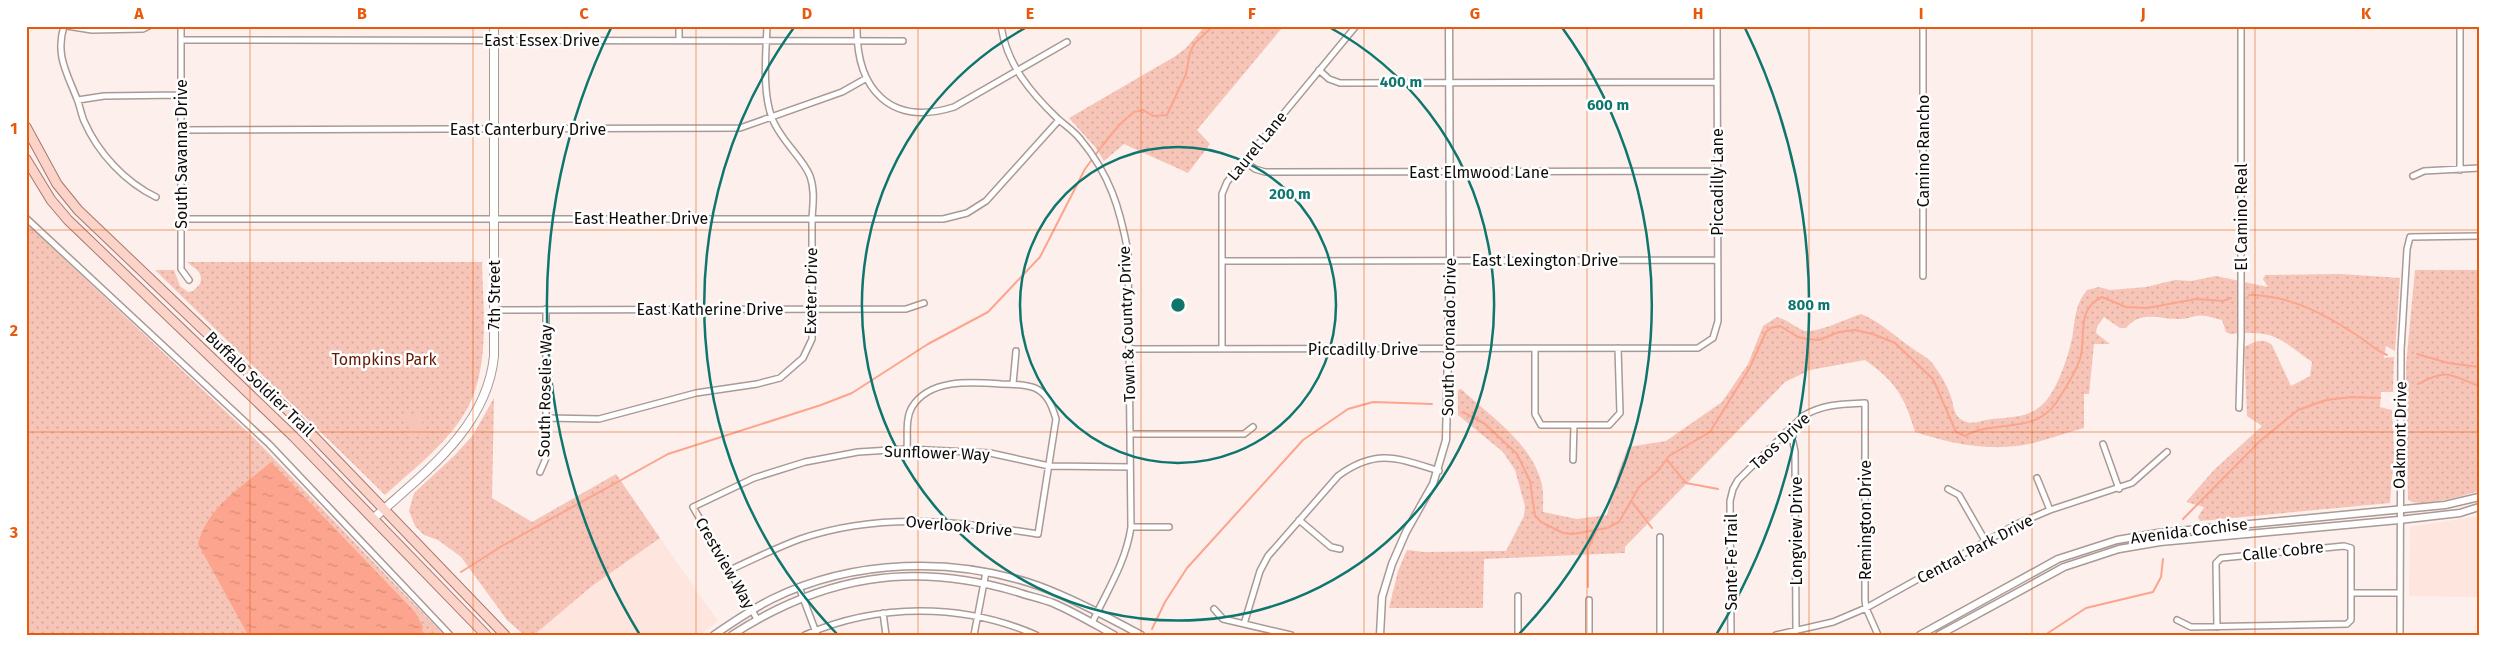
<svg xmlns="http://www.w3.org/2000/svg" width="2505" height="661" font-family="'Fira Sans',sans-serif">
<defs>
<pattern id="green-dots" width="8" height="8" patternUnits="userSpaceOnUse" patternTransform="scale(1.25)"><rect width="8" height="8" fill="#f7c5b7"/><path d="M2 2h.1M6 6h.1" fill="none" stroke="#d3a89c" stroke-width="1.8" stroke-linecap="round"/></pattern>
<pattern id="water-ripples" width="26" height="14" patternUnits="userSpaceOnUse" patternTransform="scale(1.25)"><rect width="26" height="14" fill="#fca48d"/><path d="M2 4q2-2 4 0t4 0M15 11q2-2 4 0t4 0" fill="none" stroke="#d78c78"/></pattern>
</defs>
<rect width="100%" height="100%" fill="#fdefec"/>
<!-- built -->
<path fill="#fee5de" d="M 2479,516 L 2479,597 L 2409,596 L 2410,527 Z
M 660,538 L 718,621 L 700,635 L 534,635 L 592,586 Z"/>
<!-- green -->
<path fill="url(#green-dots)" d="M 1205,26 L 1282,28 L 1197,130 L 1210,144 L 1188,173 L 1124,144 L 1104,161 L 1096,148 L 1069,118 L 1174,57 L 1186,48 Z
M 26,223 L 256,440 L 444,635 L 26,635 Z
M 187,262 L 482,262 C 483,315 492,377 459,422 C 439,450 410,472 385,495 L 155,270 L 174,270 L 180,286 L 188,292 L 193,291 L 200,284 C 204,272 195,269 187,262 Z
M 2415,270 L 2479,270 L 2479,491 C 2464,495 2420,509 2408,500 L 2406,365 Z
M 2341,274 L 2400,278 L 2395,351 L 2386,346 L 2384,358 L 2394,357 L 2393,392 L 2381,392 L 2380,407 L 2392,410 L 2394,454 L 2390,503 L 2200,521 L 2198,517 L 2204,507 L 2186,502 L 2214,470 L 2262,426 L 2247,416 L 2244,347 C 2254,342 2263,337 2272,345 L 2291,386 L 2310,376 L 2312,362 C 2276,337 2277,330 2230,334 L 2226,332 L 2222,320 C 2214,318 2204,314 2196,316 C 2190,317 2186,319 2181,319 C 2162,320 2141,309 2126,328 L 2120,328 L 2104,317 L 2097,327 L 2096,333 L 2110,344 L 2094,344 L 2089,394 L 2084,394 L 2084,428 C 2062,434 2039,443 2017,446 C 1982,450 1949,443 1915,432 C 1905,397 1895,381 1865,360 L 1810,370 L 1785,382 L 1625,547 L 1625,553 L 1484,559 L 1483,608 L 1389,608 L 1398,571 L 1407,550 L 1424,552 L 1506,551 L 1524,516 L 1525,506 L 1515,470 L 1503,452 L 1458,415 L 1458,390 L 1461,389 C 1490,416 1530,442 1541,481 C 1544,491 1543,502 1543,512 L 1577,519 L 1607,515 L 1618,473 L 1628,447 L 1666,441 L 1722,402 L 1748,364 L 1763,326 L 1777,317 C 1788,320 1796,328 1805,331 C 1817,333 1849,318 1861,314 C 1881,322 1894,336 1912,348 C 1920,354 1930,358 1935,367 C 1941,375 1946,384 1950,394 C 1954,403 1952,414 1962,420 C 1971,426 1982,420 1992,419 C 2015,417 2034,418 2049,397 C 2060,381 2070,352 2073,333 C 2075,317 2076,303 2087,290 L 2099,287 L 2110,290 L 2146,287 L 2175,280 L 2191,281 L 2216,276 L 2268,287 L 2263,279 L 2265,275 Z
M 494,398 L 492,498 L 532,522 L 616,474 L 660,538 L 592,586 L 534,635 L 524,635 L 507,620 L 461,557 L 438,540 L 424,535 L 415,526 L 409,511 L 414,493 L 455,455 L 473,435 Z"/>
<!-- pitch -->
<path fill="#f7c5b7" d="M 419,412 L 426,434 L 412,438 L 406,416 Z"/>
<!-- water -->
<path fill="url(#water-ripples)" d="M 271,462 L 415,612 L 423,627 L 421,635 L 248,635 L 198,544 C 207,507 243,486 271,462 Z"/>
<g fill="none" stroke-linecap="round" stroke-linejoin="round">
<!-- stream -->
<path stroke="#fca48d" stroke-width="2" d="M 2249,295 C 2288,295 2323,313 2355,334 C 2367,341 2374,350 2387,355
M 2417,354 L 2448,363 L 2479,367
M 2418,384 C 2449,368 2449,375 2479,386
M 1463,412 L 1485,424 L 1517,454 L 1530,481 L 1535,516 L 1541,522 L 1563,533 L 1573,534 L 1607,528 L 1619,522 L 1639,487 L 1658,471 L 1669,456 L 1710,432 L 1749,369 L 1766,332 L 1771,328 L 1780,326 L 1798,337 L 1807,339 L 1819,340 L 1839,332 L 1855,330 L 1873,334 L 1895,343 L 1933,379 L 1956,432 L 1965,436 C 1994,419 2034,435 2056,403 C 2065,389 2075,374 2080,359 C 2087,335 2075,310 2102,297 L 2126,307 L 2147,308 L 2196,299 L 2223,301 L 2231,298
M 1667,460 L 1686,483 L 1718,489
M 1632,502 L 1652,528
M 2183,519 L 2260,441 L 2298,410 L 2326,400 L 2352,397 L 2380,398
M 461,572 L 502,546 L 668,454 L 821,405 L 852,393 L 928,344 L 988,312 L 1040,257 L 1085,169 L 1102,146 L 1119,125 L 1134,112 L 1143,110 L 1153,116 L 1167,115 L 1186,74 L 1190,53 L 1194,44 L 1213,26
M 1588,587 L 1588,549 L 1596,531
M 1152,629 L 1165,602 L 1187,568 L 1303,440 L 1348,409 L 1373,402 L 1432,404
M 2045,635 L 2086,608 L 2153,592 L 2161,577 L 2163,559"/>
<defs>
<path id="minor" d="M 64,26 C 55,55 67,73 77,99 C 80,106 81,114 84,121 C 98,153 125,182 156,197
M 67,26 L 92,30 L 143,29 L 149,26
M 181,26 L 181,269 L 189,280
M 857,26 C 856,89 890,127 954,107 L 1067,42
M 1001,26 C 1007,65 1031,93 1058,119 C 1066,126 1075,132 1081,140 C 1110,175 1120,209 1128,252 L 1131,527 C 1126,562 1107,591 1092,623
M 2460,26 L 2460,170
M 181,40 L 903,41
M 679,40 L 679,26
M 1319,70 L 1329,79 L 1340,83 L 1717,82
M 78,100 L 104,96 L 181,95
M 181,130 L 740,128 L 842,92 L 865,79
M 1244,161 L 1255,169 L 1265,172 L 1718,171
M 2413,176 L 2424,171 L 2479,168
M 26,218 L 269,444 L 450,635
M 182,219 L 943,219 L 967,213 L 986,201 L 1059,120
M 1222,261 L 1717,260
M 1923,276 L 1923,26
M 494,310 L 906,309 L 924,303
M 1130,349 L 1698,348 L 1713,338 L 1718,321 L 1717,26
M 1222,349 L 1222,194 L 1227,182 L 1356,26
M 1535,349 L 1535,414 L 1541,425 L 1609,425 L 1620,413 L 1618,348
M 1013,384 L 1016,351
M 2239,408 L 2241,337 L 2241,26
M 547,418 L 599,419 L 696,393 L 757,384 L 780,378 L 803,358 L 812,339 L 812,218 C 813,204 815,190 810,176 C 803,158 780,140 772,118 C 762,91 766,55 767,26
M 1786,432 L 1793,442 L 1795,452 L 1796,631
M 1130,434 L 1244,434 L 1253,427
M 2103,444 L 2119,489
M 1573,460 L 1574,425
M 540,472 L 546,458 L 546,309
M 2037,478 L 2050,510
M 1948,489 L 1959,495 L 1986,542
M 1299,520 L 1331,547 L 1340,549
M 1131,527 L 1169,527
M 730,570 C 753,559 776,548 800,539 C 879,512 957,521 1038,534 L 1056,419 C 1052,406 1048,394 1035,388 C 1025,384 1011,384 1001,384 C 972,382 930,378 912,407 C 905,419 908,435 907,449
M 799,587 L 817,635
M 2352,593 L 2400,593
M 1589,600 L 1589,635
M 1214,609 L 1223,619 L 1291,635
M 883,613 L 886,635
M 757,619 L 693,507 L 754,478 L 805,462 L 858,452 L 907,449 L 990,453 L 1049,466 L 1130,467
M 2177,620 L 2191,627 L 2347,624 L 2351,620 L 2351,548 L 2344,546 L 2221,558 L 2216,563 L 2217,627
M 1244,624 L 1260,571 L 1268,556 L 1338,476 C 1376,448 1398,458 1439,471
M 805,635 C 878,603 963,603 1036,635
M 974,635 L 986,572
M 1518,635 L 1518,596
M 1660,635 L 1660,537
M 1731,635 L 1730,501 L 1733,489 L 1738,480 L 1803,416 C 1823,404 1842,404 1865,403 L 1865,600 L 1866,608 L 1878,635
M 1776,635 L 1833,622 L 1866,608 L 2017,524 L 2050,510 L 2132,483 L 2167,452
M 2400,635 L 2401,350 L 2407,249 L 2410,237 L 2479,236"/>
<path id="tertiary" d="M 714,635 C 733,622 752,609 772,599 C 853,559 954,556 1039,586 C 1074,599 1108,617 1141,635
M 732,635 C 823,576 912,561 1017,592 C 1029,596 1042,599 1053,603 C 1074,612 1094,624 1114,635
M 1380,635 L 1382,597 L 1392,564 L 1406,532 L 1433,484 L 1446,440 L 1450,261 L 1449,26
M 1920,635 L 2058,559 L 2117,540 L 2158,533 L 2445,505 L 2479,497
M 1939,635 L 2064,567 L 2119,549 L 2160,542 L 2399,520 L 2460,513 L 2479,507"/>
<path id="secondary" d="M 374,518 C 424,473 487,428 494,356 L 494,26"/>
<path id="primary" d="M 26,127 L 57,184 L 78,210 L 298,420 L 505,635
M 26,159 L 51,200 L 68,220 L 293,436 L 486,635"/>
</defs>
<!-- minor casing -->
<use href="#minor" stroke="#aa9a96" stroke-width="8"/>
<!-- tertiary casing -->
<use href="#tertiary" stroke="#aa9a96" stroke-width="9"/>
<!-- secondary casing -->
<use href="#secondary" stroke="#aa9a96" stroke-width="10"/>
<!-- primary casing -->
<use href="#primary" stroke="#a7796d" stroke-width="11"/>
<!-- minor -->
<use href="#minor" stroke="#fff" stroke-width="5"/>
<!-- tertiary -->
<use href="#tertiary" stroke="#fff" stroke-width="6"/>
<!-- secondary -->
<use href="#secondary" stroke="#fff" stroke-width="8"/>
<!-- primary -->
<use href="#primary" stroke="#fbd3c8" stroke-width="9"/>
</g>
<!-- grid -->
<path fill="none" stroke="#e8590c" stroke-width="1" stroke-opacity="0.55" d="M 250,26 L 250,635M 473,26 L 473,635M 696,26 L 696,635M 918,26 L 918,635M 1141,26 L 1141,635M 1364,26 L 1364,635M 1587,26 L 1587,635M 1809,26 L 1809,635M 2032,26 L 2032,635M 2255,26 L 2255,635M 26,230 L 2479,230M 26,432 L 2479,432"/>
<!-- distance rings -->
<g fill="none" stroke="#0f766e" stroke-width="2.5">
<circle cx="1178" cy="305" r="158"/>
<path d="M1329 27A316 316 0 1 1 1027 27"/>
<path d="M837 634A474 474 0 0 1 795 26M1561 26A474 474 0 0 1 1519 634"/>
<path d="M640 635A631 631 0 0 1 611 28M1745 28A631 631 0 0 1 1716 635"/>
</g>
<g text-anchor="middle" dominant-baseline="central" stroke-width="5" stroke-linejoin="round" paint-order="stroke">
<!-- street labels -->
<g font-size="16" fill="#0f0a08" stroke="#fff">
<text x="542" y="40">East Essex Drive</text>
<text x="528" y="129">East Canterbury Drive</text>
<text transform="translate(1257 146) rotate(-51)">Laurel Lane</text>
<text transform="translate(1923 151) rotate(-90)">Camino Rancho</text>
<text transform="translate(181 154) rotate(-90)">South Savanna Drive</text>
<text x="1479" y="172">East Elmwood Lane</text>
<text transform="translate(1717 182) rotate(-90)">Piccadilly Lane</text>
<text transform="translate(2241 217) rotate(-90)">El Camino Real</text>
<text x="641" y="218">East Heather Drive</text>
<text x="1545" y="260">East Lexington Drive</text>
<text transform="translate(811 291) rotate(-89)">Exeter Drive</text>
<text transform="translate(494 295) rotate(-90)">7th Street</text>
<text x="710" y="309">East Katherine Drive</text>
<text transform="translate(1127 324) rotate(-92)">Town &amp; Country Drive</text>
<text transform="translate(1449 337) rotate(-89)">South Coronado Drive</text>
<text x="1363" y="349">Piccadilly Drive</text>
<text transform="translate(260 384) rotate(44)">Buffalo Soldier Trail</text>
<text transform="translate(545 391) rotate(-89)">South Roselie Way</text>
<text transform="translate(2400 435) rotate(-89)">Oakmont Drive</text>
<text transform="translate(1780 441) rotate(-43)">Taos Drive</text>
<text transform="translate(937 453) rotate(2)">Sunflower Way</text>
<text transform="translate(1865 520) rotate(-90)">Remington Drive</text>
<text transform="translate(959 526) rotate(5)">Overlook Drive</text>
<text transform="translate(1796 531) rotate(-90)">Longview Drive</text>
<text transform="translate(2189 531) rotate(-7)">Avenida Cochise</text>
<text transform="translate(1975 549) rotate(-28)">Central Park Drive</text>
<text transform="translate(2283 551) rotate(-6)">Calle Cobre</text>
<text transform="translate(1731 562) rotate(-90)">Sante Fe Trail</text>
<text transform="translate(725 563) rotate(60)">Crestview Way</text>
</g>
<!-- park labels -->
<g font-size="16" fill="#651904" stroke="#fff">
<text x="384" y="359">Tompkins Park</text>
</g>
</g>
<circle cx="1178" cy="305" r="8" fill="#0f766e" stroke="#fff" stroke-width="2.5"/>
<g font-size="15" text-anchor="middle" font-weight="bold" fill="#0f766e" stroke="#fff" stroke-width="5" stroke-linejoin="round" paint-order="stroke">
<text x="1401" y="87">400 m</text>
<text x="1608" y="110">600 m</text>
<text x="1290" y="199">200 m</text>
<text x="1809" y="310">800 m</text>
</g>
<!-- border -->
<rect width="2505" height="661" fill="none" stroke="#ffffff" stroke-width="55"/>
<rect x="28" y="28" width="2450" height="606" fill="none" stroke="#e8590c" stroke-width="2"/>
<g font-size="16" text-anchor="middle" font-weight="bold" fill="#e8590c">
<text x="139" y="19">A</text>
<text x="362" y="19">B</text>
<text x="584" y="19">C</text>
<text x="807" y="19">D</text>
<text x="1030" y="19">E</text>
<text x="1252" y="19">F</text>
<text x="1475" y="19">G</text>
<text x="1698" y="19">H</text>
<text x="1921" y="19">I</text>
<text x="2143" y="19">J</text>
<text x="2366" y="19">K</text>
<text x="14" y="134">1</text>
<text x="14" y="336">2</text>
<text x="14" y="538">3</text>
</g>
</svg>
